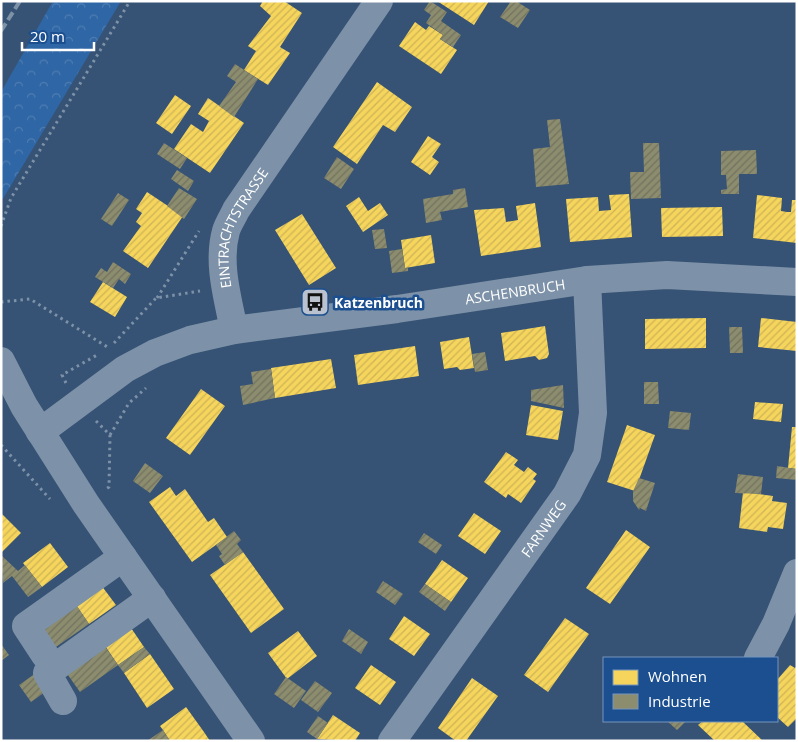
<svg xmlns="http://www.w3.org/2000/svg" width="798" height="742" font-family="'Open Sans',sans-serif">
<defs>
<pattern id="forest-crowns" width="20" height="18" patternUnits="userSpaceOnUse" patternTransform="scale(1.25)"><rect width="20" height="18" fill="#2f66a5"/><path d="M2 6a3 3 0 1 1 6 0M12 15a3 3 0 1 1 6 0" fill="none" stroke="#4e7db2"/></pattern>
<pattern id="homes-hatch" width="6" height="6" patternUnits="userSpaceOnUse" patternTransform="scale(1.25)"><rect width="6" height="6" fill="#f6d55c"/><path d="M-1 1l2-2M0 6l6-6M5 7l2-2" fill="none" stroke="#ccb358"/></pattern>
<pattern id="industry-hatch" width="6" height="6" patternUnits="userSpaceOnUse" patternTransform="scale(1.25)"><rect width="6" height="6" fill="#8c8c6e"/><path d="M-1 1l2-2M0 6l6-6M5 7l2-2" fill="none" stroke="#727260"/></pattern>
</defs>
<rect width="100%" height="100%" fill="#365274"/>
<!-- forest -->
<path fill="url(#forest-crowns)" d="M 53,1 L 121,1 L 1,202 L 1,92 Z"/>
<!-- homes -->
<path fill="url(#homes-hatch)" d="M 263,1 L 284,1 L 302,13 L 280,47 L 290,53 L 268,85 L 244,70 L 256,51 L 248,46 L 271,16 L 260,6 Z
M 437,1 L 489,1 L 474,25 Z
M 415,22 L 426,30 L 429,26 L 443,35 L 440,39 L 457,50 L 441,74 L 399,46 Z
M 377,82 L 412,107 L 395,132 L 383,125 L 357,164 L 333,147 Z
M 175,95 L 191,106 L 172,134 L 156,123 Z
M 208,98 L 244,123 L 210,173 L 174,149 L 191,124 L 203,132 L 209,121 L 198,114 Z
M 428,136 L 441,144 L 432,157 L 439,162 L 430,175 L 411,162 Z
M 147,192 L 183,216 L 148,268 L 123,251 L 141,226 L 136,222 L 142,213 L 136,209 Z
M 629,194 L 632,237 L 570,242 L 566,199 L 598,197 L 599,211 L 611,210 L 609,195 Z
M 757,195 L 782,198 L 781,211 L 787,212 L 791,212 L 792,200 L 797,200 L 797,243 L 753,238 Z
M 359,197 L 368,211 L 380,203 L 388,215 L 363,232 L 346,206 Z
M 535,203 L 541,247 L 481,256 L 474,210 L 504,208 L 506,222 L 518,220 L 516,206 Z
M 722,207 L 723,236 L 662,237 L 661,208 Z
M 302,214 L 336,268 L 309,285 L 275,230 Z
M 431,235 L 435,263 L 405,268 L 401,240 Z
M 103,282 L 127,297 L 115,317 L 90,302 Z
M 706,318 L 706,348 L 645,349 L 645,319 Z
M 761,318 L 797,322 L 797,351 L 758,347 Z
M 545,326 L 549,354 L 547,358 L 539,360 L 535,356 L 505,361 L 501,333 Z
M 469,337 L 474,368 L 460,370 L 457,367 L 444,369 L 440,342 Z
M 415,346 L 419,376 L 358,385 L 354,355 Z
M 331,359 L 336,388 L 275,398 L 271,368 Z
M 201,389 L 225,406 L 190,455 L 166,438 Z
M 755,402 L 783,404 L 781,422 L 753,419 Z
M 531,405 L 563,411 L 558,440 L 526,435 Z
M 627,425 L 655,435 L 635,491 L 607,482 Z
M 792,427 L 797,427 L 797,469 L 788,468 Z
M 506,452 L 518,460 L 514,465 L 524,472 L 528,467 L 537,474 L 533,479 L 536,481 L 521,503 L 508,494 L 506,498 L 484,482 Z
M 170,487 L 176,496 L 185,489 L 208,522 L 214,518 L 227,537 L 192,562 L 149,502 Z
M 743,492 L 773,496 L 772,501 L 787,503 L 783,529 L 768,527 L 767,532 L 739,528 Z
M 1,513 L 21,533 L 1,553 Z
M 474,513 L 501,531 L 485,554 L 458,536 Z
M 626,530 L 650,547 L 610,604 L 586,588 Z
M 50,543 L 68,567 L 42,587 L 23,563 Z
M 243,552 L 284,609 L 251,633 L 210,575 Z
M 442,560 L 468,578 L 451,602 L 425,584 Z
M 98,581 L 116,605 L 89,624 L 72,599 Z
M 404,616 L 430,634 L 414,656 L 389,639 Z
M 565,618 L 589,634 L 548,692 L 524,675 Z
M 127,622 L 144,647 L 118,665 L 101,640 Z
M 298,631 L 317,656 L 287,679 L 268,653 Z
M 150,654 L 174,689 L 147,708 L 124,673 Z
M 371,665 L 396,682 L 380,705 L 355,688 Z
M 790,665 L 795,668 L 797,666 L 797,718 L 788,727 L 777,717 L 777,680 Z
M 472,678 L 498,696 L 466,741 L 456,741 L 438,728 Z
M 186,707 L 204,732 L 210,741 L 170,741 L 163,730 L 160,726 Z
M 333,715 L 360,733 L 355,741 L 317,739 Z
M 703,721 L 742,721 L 763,741 L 715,741 L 698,725 Z"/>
<!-- industry -->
<path fill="url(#industry-hatch)" d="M 430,1 L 447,12 L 441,21 L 461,35 L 453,47 L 440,39 L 443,35 L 426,23 L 431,15 L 424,10 Z
M 511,1 L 516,1 L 530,10 L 518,28 L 500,17 Z
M 235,64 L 258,79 L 234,117 L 219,106 L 236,82 L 227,76 Z
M 560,119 L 569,184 L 536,187 L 533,149 L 550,147 L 547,120 Z
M 164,143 L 187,158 L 180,169 L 157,154 Z
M 643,143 L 659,143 L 661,198 L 631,199 L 630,172 L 644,172 Z
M 756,150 L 757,174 L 739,174 L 739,194 L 721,194 L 721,190 L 727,189 L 726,175 L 721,175 L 721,151 Z
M 337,157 L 354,169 L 341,189 L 324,178 Z
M 177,170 L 194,181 L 188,191 L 171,179 Z
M 179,188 L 197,199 L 184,219 L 167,206 Z
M 465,188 L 468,207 L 440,212 L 442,220 L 426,223 L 423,199 L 453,194 L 453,190 Z
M 118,193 L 129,200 L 112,226 L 101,219 Z
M 384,229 L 387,248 L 375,249 L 372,230 Z
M 402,249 L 405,268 L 408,268 L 408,271 L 392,273 L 389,251 Z
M 113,262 L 131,274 L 125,284 L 119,279 L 113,288 L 95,277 L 101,268 L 107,272 Z
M 729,327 L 742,327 L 743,353 L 730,353 Z
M 485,352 L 488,370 L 475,372 L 472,354 Z
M 271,369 L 275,398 L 243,405 L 240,386 L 253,384 L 251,372 Z
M 644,382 L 658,382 L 659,404 L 644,404 Z
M 563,385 L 564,408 L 531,401 L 531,390 Z
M 670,411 L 691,413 L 689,430 L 668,428 Z
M 145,463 L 163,476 L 150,493 L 133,481 Z
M 777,466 L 797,469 L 797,480 L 776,478 Z
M 738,474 L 763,477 L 761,494 L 735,493 Z
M 639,478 L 655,483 L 646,511 L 640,508 L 639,510 L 633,501 L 633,491 Z
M 234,531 L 241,540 L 237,544 L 243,552 L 225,565 L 219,556 L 222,554 L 216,545 Z
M 424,533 L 442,545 L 436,554 L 418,542 Z
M 1,555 L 18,571 L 25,565 L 42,587 L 28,597 L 12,576 L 3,583 Z
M 383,581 L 403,594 L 395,605 L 376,592 Z
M 425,584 L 451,602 L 445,611 L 419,592 Z
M 75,603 L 89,624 L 53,649 L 36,624 Z
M 349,629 L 368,642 L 361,654 L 342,641 Z
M 101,641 L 118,665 L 80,692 L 63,668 Z
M 1,644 L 9,655 L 1,661 Z
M 144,647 L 150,654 L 124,673 L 118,665 Z
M 36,673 L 48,690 L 31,702 L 19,685 Z
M 286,677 L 306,691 L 294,708 L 274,694 Z
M 315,681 L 332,693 L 318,712 L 301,700 Z
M 318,716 L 328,723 L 317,739 L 307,732 Z
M 667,721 L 686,721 L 677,730 Z
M 163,730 L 170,741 L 147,741 Z"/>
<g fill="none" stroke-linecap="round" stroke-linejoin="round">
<!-- path -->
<path stroke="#7d92a8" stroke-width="3" stroke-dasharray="2.5 4" stroke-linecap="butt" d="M 1,226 L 11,198 L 130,1
M 157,298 L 199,231
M 1,302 L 30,299 L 109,348
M 114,343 L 156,298 L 200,291
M 66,383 L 62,375 L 97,355
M 96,421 L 110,435 L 109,487 L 106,489
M 110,435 L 129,403 L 146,388
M 1,445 L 50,499"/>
<!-- minor -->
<g stroke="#7d92a8" stroke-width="28">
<path id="s1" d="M 234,330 C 228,299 217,263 226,231 C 228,224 233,217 236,210 L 379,1"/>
<path d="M 1,361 L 24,406 L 86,504 L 251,741"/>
<path id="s2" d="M 40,432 L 125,369 L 155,353 L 190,340 L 234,330 L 397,309 L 587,280 L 667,275 L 797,282"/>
<path d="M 45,655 L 26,626 L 123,557"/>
<path d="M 758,658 L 776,624 L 797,573"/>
<path d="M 63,701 L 47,673 L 152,598"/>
<path id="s3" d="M 392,741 L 567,494 L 587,455 L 593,413 L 587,280"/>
</g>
<!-- rail -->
<path stroke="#7e92a7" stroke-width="4" stroke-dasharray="9 4" stroke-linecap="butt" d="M 1,31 L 20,1"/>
</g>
<!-- icons -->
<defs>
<symbol id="bus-square" viewBox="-11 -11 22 22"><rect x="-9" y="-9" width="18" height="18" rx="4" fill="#b9c2ce" stroke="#1b4f8f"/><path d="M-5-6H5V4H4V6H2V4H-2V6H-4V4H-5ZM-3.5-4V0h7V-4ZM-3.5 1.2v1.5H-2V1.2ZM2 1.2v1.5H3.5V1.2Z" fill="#111"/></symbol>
</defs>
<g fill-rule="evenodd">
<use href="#bus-square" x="299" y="286" width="32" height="32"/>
</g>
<g text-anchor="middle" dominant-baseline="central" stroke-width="5" stroke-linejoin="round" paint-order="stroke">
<!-- street labels -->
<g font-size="14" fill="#fff" stroke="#1b4f8f">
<text stroke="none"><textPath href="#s1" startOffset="108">EINTRACHTSTRASSE</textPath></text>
<text stroke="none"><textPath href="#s2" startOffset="506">ASCHENBRUCH</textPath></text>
<text stroke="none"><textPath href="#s3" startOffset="261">FARNWEG</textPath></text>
</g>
<!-- poi labels -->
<g font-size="14" font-weight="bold" fill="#fff" stroke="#1b4f8f" text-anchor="start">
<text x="334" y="302">Katzenbruch</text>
</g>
</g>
<!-- border -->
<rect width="798" height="742" fill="none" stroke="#ffffff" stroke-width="5"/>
<!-- legend -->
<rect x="603" y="657" width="175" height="65" fill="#1b4f8f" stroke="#7695bc"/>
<rect x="613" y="670" width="25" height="15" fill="#f6d55c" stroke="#7695bc"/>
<text x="648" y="682" font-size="15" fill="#ffffff">Wohnen</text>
<rect x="613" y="694" width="25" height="15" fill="#8c8c6e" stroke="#7695bc"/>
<text x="648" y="707" font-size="15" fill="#ffffff">Industrie</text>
<!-- scale -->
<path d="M22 42v8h72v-8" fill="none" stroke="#ffffff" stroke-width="2.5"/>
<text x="30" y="42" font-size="15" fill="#ffffff" stroke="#1b4f8f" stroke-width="4" paint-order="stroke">20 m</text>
</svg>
